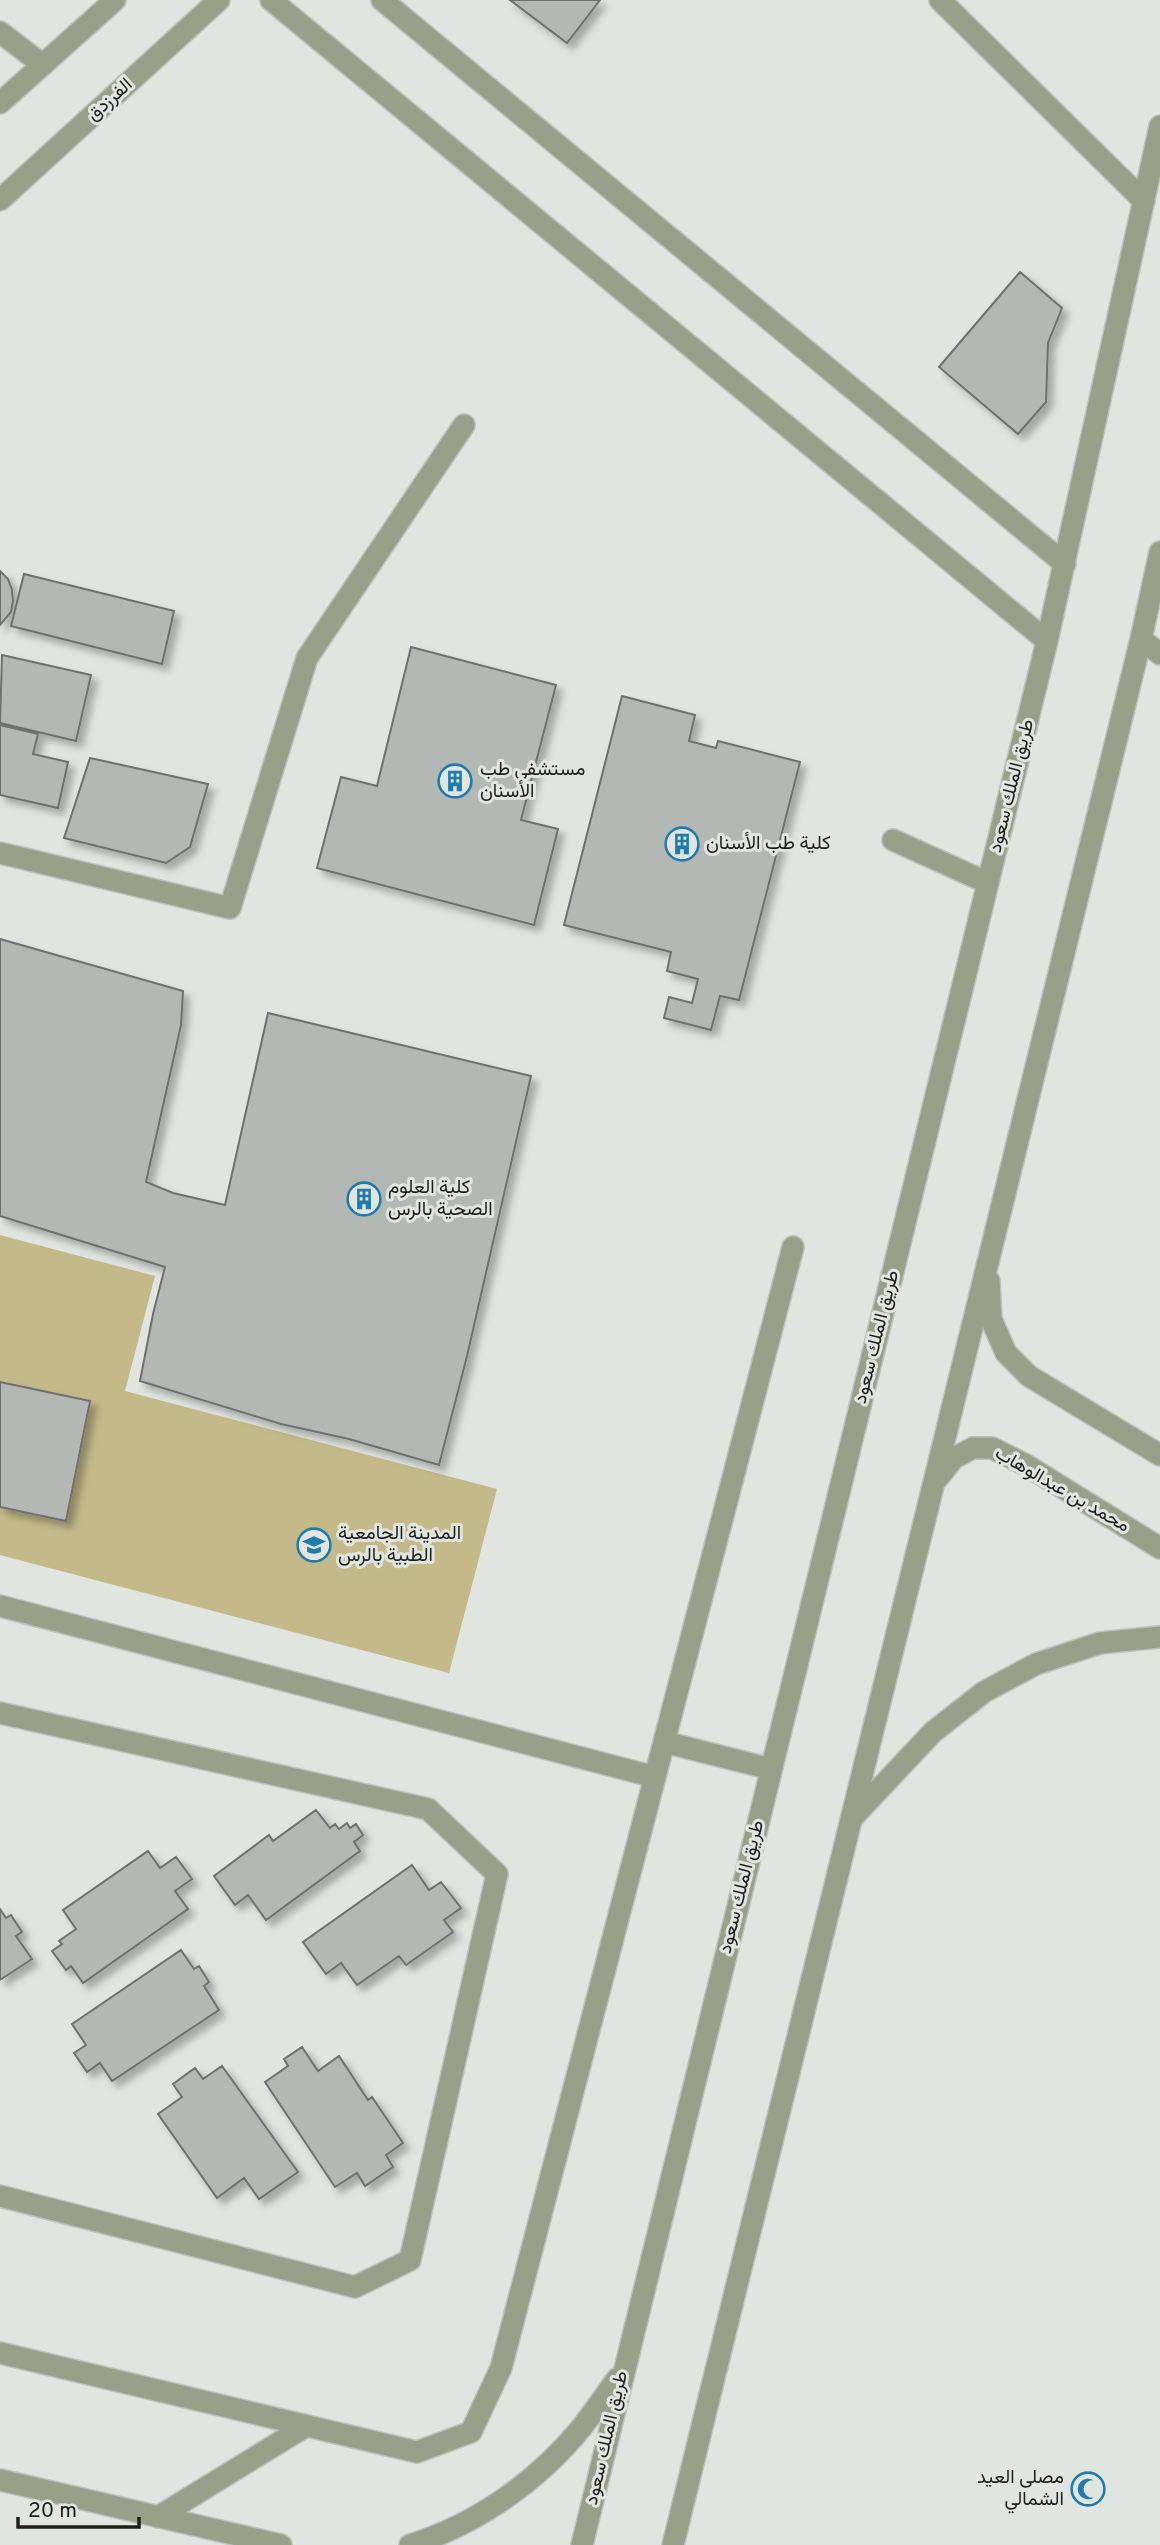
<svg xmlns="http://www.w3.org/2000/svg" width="1160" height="2545" font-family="Overpass,Vazirmatn,sans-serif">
<defs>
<filter id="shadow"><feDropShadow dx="6" dy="6" stdDeviation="3.5" flood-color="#0004"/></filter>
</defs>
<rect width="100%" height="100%" fill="#e1e5e0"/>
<!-- green -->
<path fill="#c4b989" d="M 0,1235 L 155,1276 L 125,1391 L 497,1489 L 449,1673 L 0,1555 Z"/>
<!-- building -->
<path fill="#b3b8b5" stroke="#6d726f" stroke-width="2" filter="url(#shadow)" d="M 510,0 L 600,0 L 567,43 Z
M 1020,272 L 1062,308 L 1048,343 L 1046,402 L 1018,434 L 939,367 Z
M 0,571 L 8,579 L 12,590 L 13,601 L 11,612 L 0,625 Z
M 24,574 L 174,611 L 162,664 L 11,626 Z
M 411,647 L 556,685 L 521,820 L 558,829 L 534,925 L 317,868 L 341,777 L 377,786 Z
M 2,655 L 91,675 L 76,741 L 0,723 Z
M 622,696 L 695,715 L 689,741 L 716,748 L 718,741 L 800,762 L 739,1000 L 720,996 L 711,1030 L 664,1018 L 669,997 L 692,1003 L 698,979 L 667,971 L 671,952 L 564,925 Z
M 0,725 L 38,734 L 33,754 L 68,762 L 58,808 L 0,795 Z
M 90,758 L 208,784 L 190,847 L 166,863 L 64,838 Z
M 0,939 L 183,991 L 181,1025 L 146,1182 L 173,1193 L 225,1205 L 268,1013 L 531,1076 L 467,1356 L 439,1465 L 349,1439 L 281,1424 L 140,1381 L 153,1314 L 165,1267 L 0,1216 Z
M 0,1382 L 90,1401 L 66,1521 L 0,1507 Z
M 316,1810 L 330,1828 L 335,1824 L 339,1829 L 347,1823 L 350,1828 L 356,1824 L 363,1835 L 354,1842 L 360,1851 L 266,1920 L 248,1895 L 235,1905 L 214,1876 L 269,1835 L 273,1841 Z
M 148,1851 L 160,1868 L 176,1857 L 192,1879 L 175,1891 L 188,1909 L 83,1983 L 71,1966 L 66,1970 L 52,1951 L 62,1944 L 59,1941 L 76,1929 L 63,1910 Z
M 412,1865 L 429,1890 L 441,1882 L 461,1908 L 444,1920 L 453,1932 L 406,1965 L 399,1956 L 357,1985 L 341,1963 L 326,1974 L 303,1942 Z
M 0,1909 L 6,1918 L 11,1915 L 22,1932 L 16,1936 L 32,1959 L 0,1980 Z
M 181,1950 L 194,1969 L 199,1966 L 209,1982 L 204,1986 L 219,2010 L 112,2081 L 100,2063 L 87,2072 L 74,2053 L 86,2045 L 72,2024 Z
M 302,2047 L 318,2071 L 339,2056 L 368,2100 L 372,2097 L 403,2143 L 386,2155 L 393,2167 L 365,2186 L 357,2173 L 335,2187 L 265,2082 L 288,2066 L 284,2059 Z
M 222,2066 L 298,2172 L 259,2199 L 244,2178 L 217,2198 L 158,2114 L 182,2097 L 173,2084 L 195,2068 L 203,2079 Z"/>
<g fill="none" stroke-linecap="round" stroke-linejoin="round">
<defs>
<path id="minor" d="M 271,0 L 1047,641
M 382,0 L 1065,564
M 940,0 L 1144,201
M 0,32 L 43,65
M 0,103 L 115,0
M 0,200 L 219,0
M 1141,639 L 1160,654
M 893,840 L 988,883
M 0,853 L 230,908 L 307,658 L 464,425
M 989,1281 L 991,1319 L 1006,1353 L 1029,1376 L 1160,1455
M 937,1479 L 954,1458 L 973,1448 L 992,1448 L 1026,1465 L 1160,1548
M 0,1606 L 655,1777
M 0,1713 L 428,1809 L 497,1874 L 410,2260 L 355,2287 L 0,2196
M 664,1742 L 771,1769
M 852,1818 L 933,1732 L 984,1692 L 1036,1664 L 1100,1643 L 1160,1637
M 0,2353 L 417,2452 L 471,2432 L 501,2368 L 793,1247
M 0,2480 L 281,2545
M 158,2517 L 306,2426
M 410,2545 C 476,2525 538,2481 582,2427 C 594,2412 605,2395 617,2379
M 582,2545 L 1047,641 L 1160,126
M 673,2545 L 1141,639 L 1160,552"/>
</defs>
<!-- minor casing -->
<use href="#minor" stroke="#bec1bd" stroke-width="24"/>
<!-- minor -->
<use href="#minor" stroke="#9a9f8a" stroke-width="21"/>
</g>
<!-- icons -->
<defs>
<symbol id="building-ring" viewBox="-11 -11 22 22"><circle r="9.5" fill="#e1e5e0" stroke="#207caa" stroke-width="1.5"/><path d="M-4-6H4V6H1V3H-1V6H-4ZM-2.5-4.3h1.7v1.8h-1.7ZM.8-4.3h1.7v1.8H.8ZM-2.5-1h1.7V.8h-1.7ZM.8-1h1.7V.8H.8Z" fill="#207caa"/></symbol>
<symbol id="university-ring" viewBox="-11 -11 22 22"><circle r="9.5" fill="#e1e5e0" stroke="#207caa" stroke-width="1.5"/><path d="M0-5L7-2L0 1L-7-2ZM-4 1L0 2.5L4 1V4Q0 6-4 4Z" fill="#207caa"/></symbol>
<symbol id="mosque-ring" viewBox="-11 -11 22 22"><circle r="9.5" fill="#e1e5e0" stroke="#207caa" stroke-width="1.5"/><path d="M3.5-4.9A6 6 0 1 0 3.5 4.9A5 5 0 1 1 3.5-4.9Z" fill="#207caa"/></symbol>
</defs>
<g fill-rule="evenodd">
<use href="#building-ring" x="436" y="762" width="38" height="38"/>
<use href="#building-ring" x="663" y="825" width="38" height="38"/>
<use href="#building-ring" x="345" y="1180" width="38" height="38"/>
<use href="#university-ring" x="295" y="1526" width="38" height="38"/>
<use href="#mosque-ring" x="1069" y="2470" width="38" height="38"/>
</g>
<g text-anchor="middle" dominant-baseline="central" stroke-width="6" stroke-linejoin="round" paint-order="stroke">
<!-- street labels -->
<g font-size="19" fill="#1e1f1d" stroke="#e1e5e0">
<text transform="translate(110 100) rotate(-42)">الفرزدق</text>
<text transform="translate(1012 786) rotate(-76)">طريق الملك سعود</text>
<text transform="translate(877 1337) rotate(-76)">طريق الملك سعود</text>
<text transform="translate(1062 1490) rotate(30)">محمد بن عبدالوهاب</text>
<text transform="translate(742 1887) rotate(-76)">طريق الملك سعود</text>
<text transform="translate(607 2438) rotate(-77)">طريق الملك سعود</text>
</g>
<!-- poi labels -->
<g font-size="19" fill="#1e1f1d" stroke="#e1e5e0" text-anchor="start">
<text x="480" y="770">مستشفى طب<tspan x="480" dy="22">الأسنان</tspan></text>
<text x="706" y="844">كلية طب الأسنان</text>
<text x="388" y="1188">كلية العلوم<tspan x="388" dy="22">الصحية بالرس</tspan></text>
<text x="338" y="1534">المدينة الجامعية<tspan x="338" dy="22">الطبية بالرس</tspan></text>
<text x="1064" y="2478" text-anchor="end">مصلى العيد<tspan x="1064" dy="22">الشمالي</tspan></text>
</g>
</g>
<!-- scale -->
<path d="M18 2517v10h121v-10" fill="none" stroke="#1e1f1d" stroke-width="3.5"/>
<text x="28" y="2517" font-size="21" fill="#1e1f1d" stroke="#e1e5e0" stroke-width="5" paint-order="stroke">20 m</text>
</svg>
